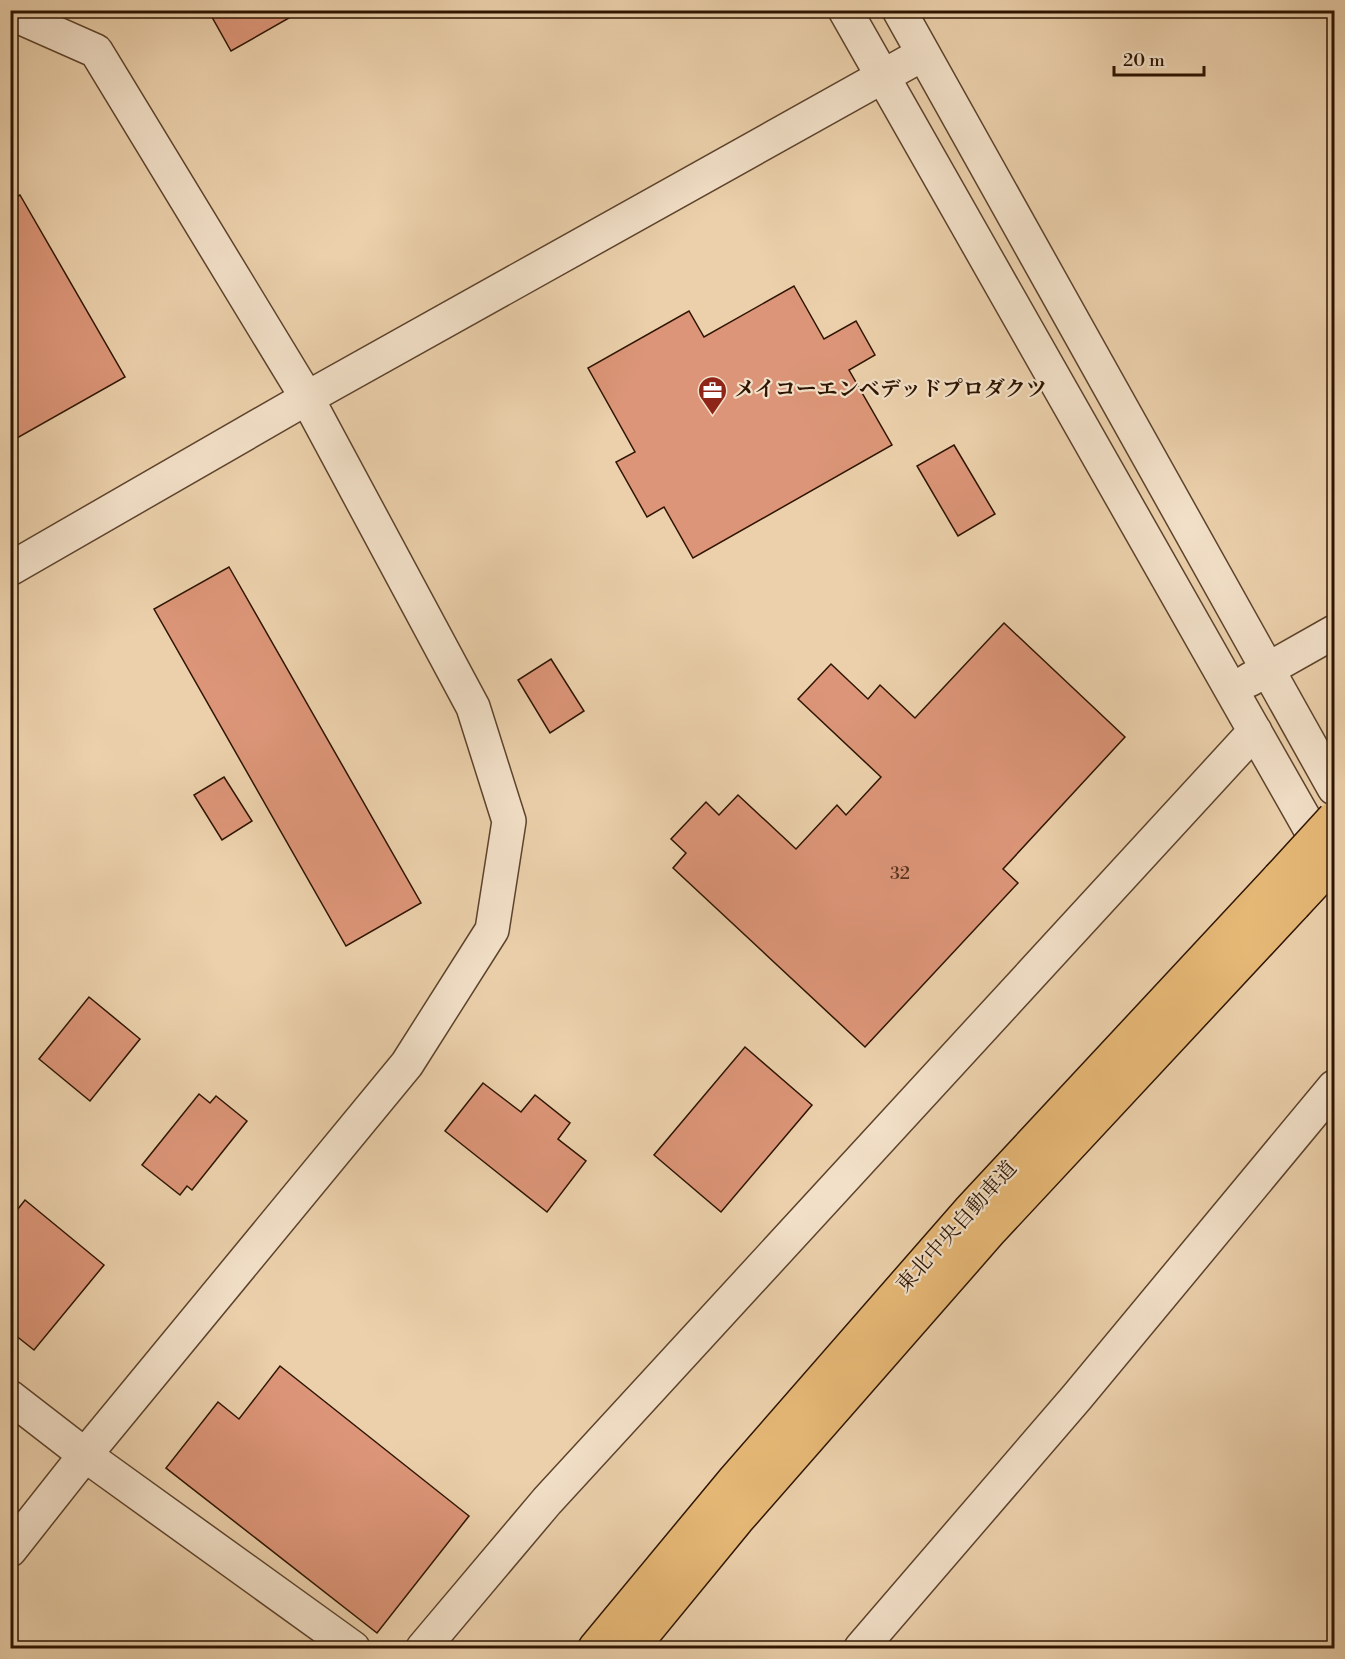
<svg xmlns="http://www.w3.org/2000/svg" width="1345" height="1659" font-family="'Libre Bodoni','Noto Serif JP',serif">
<rect width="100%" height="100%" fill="#ebd0ab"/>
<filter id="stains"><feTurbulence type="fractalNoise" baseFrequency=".00333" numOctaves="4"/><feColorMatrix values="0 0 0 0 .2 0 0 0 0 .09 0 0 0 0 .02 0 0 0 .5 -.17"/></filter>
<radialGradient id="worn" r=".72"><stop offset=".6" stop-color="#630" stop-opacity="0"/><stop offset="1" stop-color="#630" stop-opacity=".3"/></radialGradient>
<!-- building -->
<path fill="#dc9578" stroke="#2e1401" stroke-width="1.5" d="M 208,10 L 303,10 L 231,51 Z
M 20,195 L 125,377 L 10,442 L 10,200 Z
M 794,286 L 824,339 L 856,321 L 875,355 L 849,370 L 892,445 L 693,558 L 664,507 L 647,517 L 616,462 L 635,452 L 588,368 L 689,311 L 704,337 Z
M 954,445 L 995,514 L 958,536 L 917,466 Z
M 229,567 L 421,903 L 346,946 L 154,609 Z
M 1004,623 L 1125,737 L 1003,869 L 1018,883 L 865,1047 L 673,868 L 686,853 L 671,839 L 706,802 L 719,815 L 738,795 L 796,849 L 837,805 L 846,815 L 881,777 L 798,699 L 831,664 L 868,699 L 880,685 L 915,718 Z
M 551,659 L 584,711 L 550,733 L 518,680 Z
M 224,777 L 252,821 L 222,840 L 194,795 Z
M 89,997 L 140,1039 L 90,1101 L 39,1059 Z
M 745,1047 L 812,1105 L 721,1212 L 654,1155 Z
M 483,1083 L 521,1112 L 535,1095 L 570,1123 L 558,1139 L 586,1161 L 547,1212 L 445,1131 Z
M 199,1094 L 210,1103 L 216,1096 L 247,1121 L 192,1190 L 187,1186 L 180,1195 L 142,1165 Z
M 25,1200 L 104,1265 L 34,1350 L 10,1331 L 10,1211 L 14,1214 Z
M 280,1366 L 469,1516 L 377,1633 L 166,1468 L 218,1402 L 239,1419 Z"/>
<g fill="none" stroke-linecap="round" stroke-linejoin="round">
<defs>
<path id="minor" d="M 845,10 L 1329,862
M 899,10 L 1334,788
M 10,13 L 96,51 L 307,398 L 473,707 L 509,821 L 492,930 L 407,1064 L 85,1455 L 10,1550
M 10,569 L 307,398 L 923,54
M 1249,680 L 1334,632
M 10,1397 L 85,1455 L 353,1648
M 423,1648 L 547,1501 L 1255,731
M 861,1648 L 1077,1397 L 1334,1087"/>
<path id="highway" d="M 595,1648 L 735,1479 L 969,1211 L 1279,878
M 632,1648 L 737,1520 L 991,1230 L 1294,905"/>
</defs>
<!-- minor casing -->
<use href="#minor" stroke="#5d432c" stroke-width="36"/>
<!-- highway casing -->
<use href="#highway" stroke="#2e1401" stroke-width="36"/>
<!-- minor -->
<use href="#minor" stroke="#f2e0c8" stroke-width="33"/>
<!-- highway -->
<use href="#highway" stroke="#e6b876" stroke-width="33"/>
<defs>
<path id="highway-bridge" d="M 1279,878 L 1334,818
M 1294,905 L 1334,862"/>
</defs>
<!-- highway-bridge casing -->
<use href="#highway-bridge" stroke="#2e1401" stroke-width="36" stroke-linecap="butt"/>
<!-- highway-bridge -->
<use href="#highway-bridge" stroke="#e6b876" stroke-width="33"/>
</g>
<!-- icons -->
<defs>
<symbol id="office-pin" viewBox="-11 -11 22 30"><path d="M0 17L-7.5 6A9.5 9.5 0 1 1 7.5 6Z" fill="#8f2418" stroke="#f2e0c8"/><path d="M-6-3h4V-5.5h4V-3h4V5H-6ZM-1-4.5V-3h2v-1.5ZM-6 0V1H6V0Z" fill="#fff"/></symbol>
</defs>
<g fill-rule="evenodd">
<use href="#office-pin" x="696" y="374" width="33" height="45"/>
</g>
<g text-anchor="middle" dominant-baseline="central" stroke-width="4.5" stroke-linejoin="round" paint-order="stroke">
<!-- number labels -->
<g font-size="18" fill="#5a341f">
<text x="900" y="873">32</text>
</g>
<!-- poi labels -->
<g font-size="21" font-weight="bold" fill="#2e1401" stroke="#f2e0c8" text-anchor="start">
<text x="734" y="390">メイコーエンベデッドプロダクツ</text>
</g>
<!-- street labels -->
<g font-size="21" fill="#2e1401" stroke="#f2e0c8">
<text transform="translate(957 1227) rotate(-48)">東北中央自動車道</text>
</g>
</g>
<!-- margin -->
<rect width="1345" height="1659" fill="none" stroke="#ebd0ab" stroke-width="36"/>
<rect x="12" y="12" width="1321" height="1635" fill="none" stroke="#2e1401" stroke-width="3"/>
<rect x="18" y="18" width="1309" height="1623" fill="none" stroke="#2e1401" stroke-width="1.5"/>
<!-- scale -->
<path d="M1114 66v9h90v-9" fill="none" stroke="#2e1401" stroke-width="3"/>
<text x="1123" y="66" font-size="18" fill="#2e1401" stroke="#f2e0c8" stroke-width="4.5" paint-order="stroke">20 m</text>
<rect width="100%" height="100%" filter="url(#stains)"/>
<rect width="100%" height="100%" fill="url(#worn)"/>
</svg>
